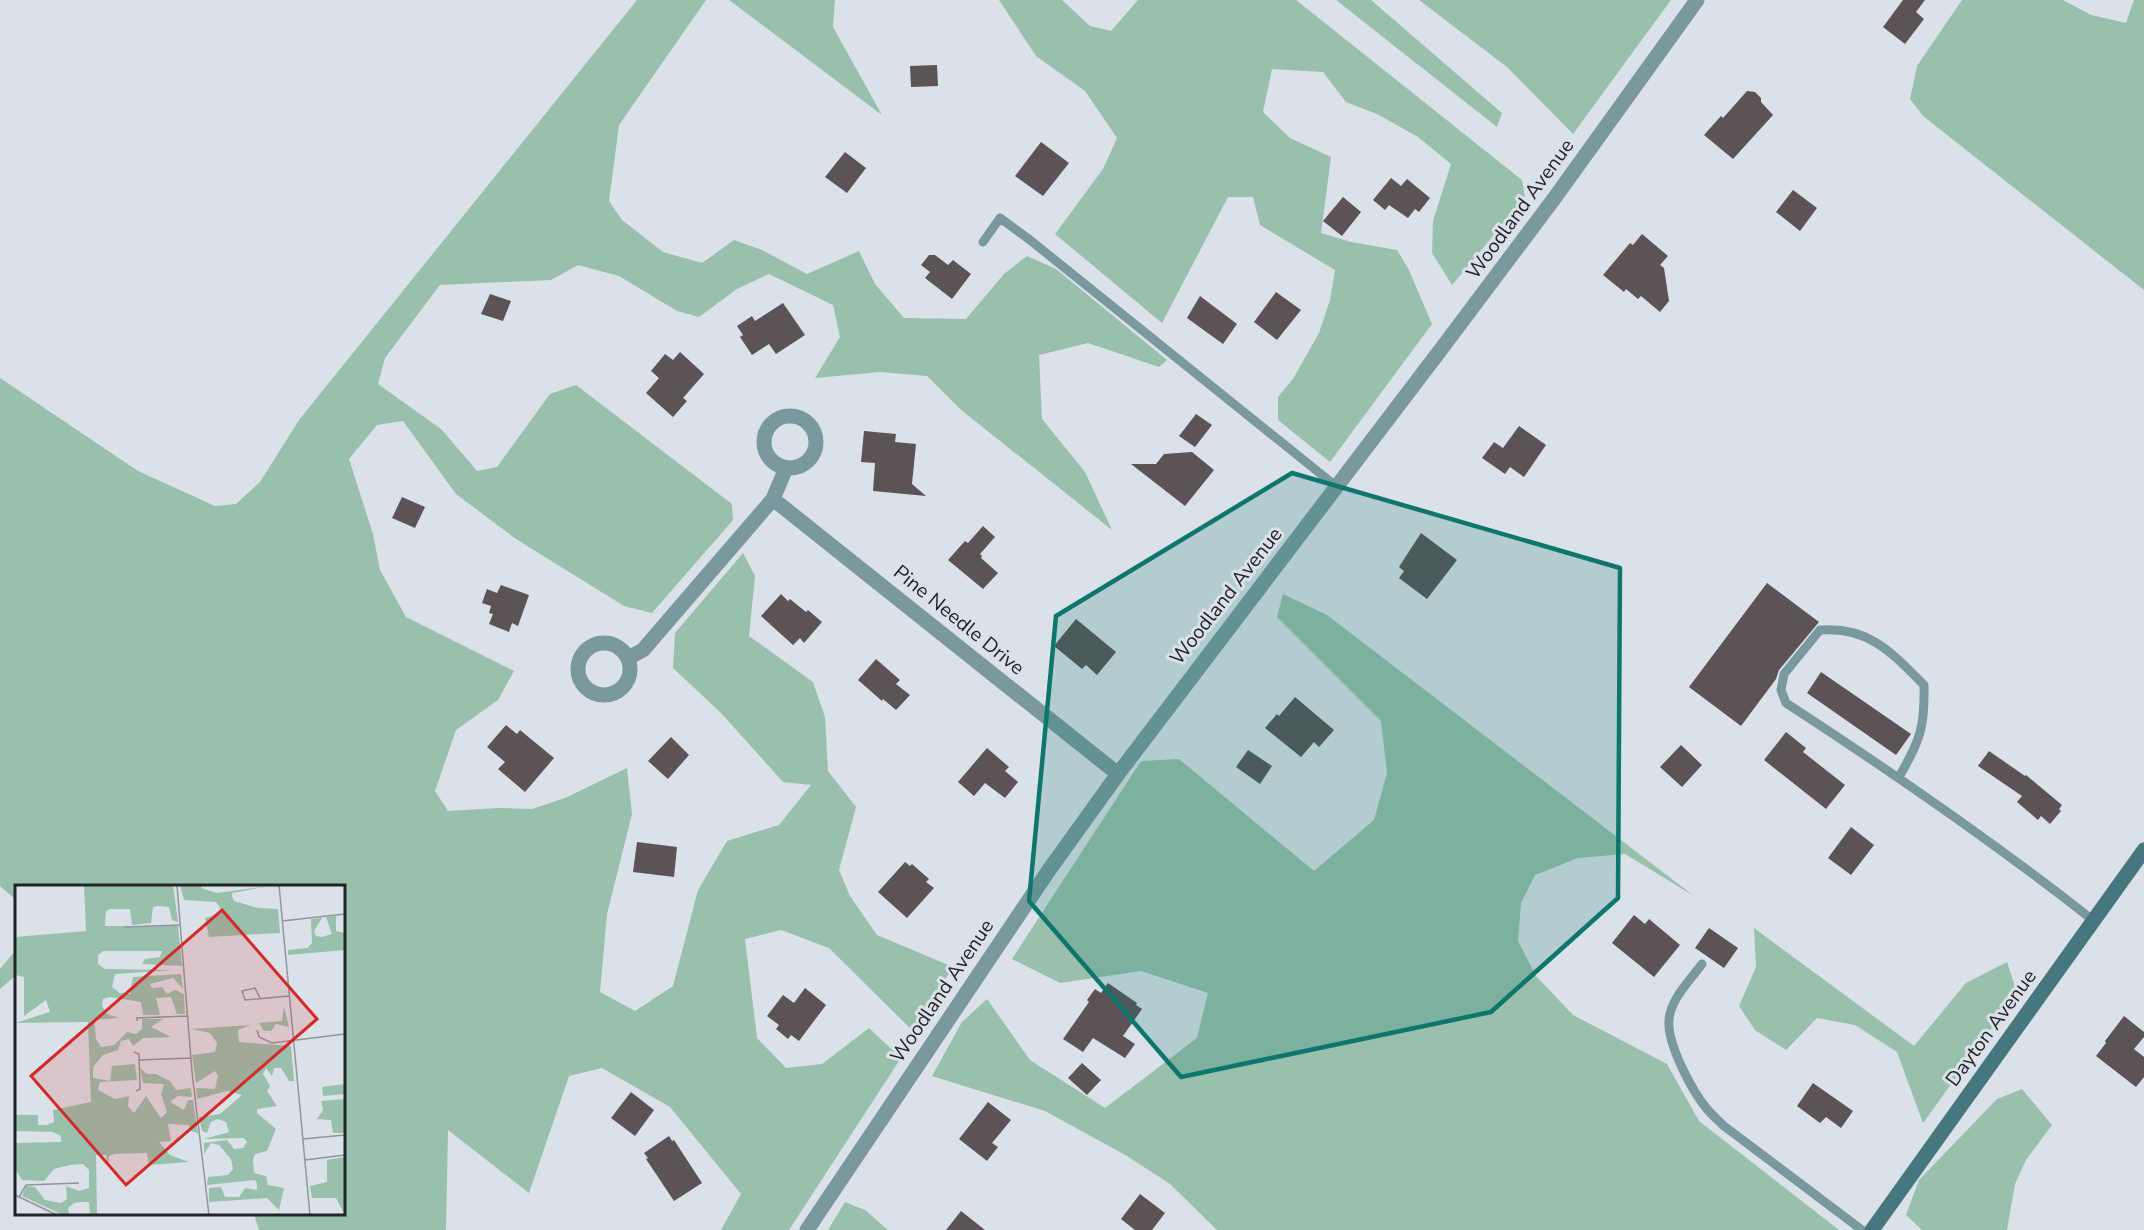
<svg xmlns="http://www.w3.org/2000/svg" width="2144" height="1230" font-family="'Nunito Sans',sans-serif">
<rect width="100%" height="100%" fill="#dbe1e8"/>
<!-- green -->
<path fill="#98c0ac" d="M 637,0 L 706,0 L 619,125 L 609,201 L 622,220 L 663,252 L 702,263 L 734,240 L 762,250 L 807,274 L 859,251 L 875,284 L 904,318 L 966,319 L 1004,274 L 1027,256 L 1056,269 L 1167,360 L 1159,367 L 1088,343 L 1039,355 L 1042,419 L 1085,472 L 1112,530 L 960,409 L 927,376 L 880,372 L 815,378 L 840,337 L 833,305 L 769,274 L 737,289 L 699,317 L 677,311 L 619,276 L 578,265 L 551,280 L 440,285 L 385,358 L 378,384 L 441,429 L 477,471 L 497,467 L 550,394 L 576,385 L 732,504 L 733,520 L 652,613 L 624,606 L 516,539 L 456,494 L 403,421 L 377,425 L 349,459 L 373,534 L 380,570 L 406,617 L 514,671 L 498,700 L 456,730 L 435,791 L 448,811 L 499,808 L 532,809 L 565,798 L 627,768 L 632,814 L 607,914 L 600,992 L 635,1011 L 673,986 L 698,890 L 727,841 L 779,825 L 811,785 L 783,782 L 721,713 L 673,668 L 675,633 L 743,553 L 755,576 L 749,636 L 813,682 L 825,717 L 828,771 L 856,807 L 839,870 L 850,896 L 877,935 L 953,967 L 913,1031 L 829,948 L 781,930 L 745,939 L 757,1038 L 786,1068 L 822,1064 L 869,1028 L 901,1058 L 789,1230 L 721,1230 L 741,1194 L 670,1107 L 602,1068 L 569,1076 L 529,1193 L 448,1130 L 446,1230 L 259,1230 L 254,1214 L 344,1214 L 344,886 L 16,886 L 16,900 L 0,886 L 0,378 L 138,471 L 215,506 L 236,504 L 260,482 L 299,420 Z
M 729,0 L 835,0 L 833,27 L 882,115 Z
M 999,0 L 1062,0 L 1090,26 L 1111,31 L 1138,0 L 1296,0 L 1522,180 L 1525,198 L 1452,285 L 1432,253 L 1433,221 L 1451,164 L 1418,137 L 1377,114 L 1346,102 L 1323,72 L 1272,69 L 1263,112 L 1290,138 L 1331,157 L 1321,233 L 1351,242 L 1397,250 L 1408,268 L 1432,324 L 1330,462 L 1278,420 L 1278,397 L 1293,379 L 1319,333 L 1330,300 L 1335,270 L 1260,225 L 1253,197 L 1228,197 L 1162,323 L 1055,234 L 1103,169 L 1117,138 L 1085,91 L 1036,56 Z
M 1336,0 L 1371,0 L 1502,113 L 1497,127 Z
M 1419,0 L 1671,0 L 1573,134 L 1507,67 Z
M 1962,0 L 2063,0 L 2091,15 L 2126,23 L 2134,0 L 2144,0 L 2144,290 L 1923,116 L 1910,99 L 1917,66 Z
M 1283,594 L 1327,615 L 1694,896 L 1625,854 L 1578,858 L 1535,875 L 1521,903 L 1518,941 L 1536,976 L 1573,1015 L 1667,1064 L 1699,1121 L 1839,1230 L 1217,1230 L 1170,1184 L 1127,1156 L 1045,1111 L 932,1076 L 962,1022 L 987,999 L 1030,1060 L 1105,1108 L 1197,1038 L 1208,993 L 1141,971 L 1060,983 L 1012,959 L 1141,761 L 1179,759 L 1314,871 L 1374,820 L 1387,773 L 1381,721 L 1277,617 Z
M 1754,928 L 1914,1046 L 1966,983 L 2007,962 L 2017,993 L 1923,1123 L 1897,1052 L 1855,1025 L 1817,1018 L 1786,1050 L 1755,1030 L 1739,1006 L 1756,967 Z
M 16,950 L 16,975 L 0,989 L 0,969 Z
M 2022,1089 L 2052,1125 L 2026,1160 L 2015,1184 L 2007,1230 L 1922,1230 L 1906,1215 L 1919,1180 L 1997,1099 Z
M 845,1202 L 865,1210 L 888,1230 L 828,1230 Z"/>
<!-- building -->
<path fill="#5b5356" d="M 1903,0 L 1925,0 L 1916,12 L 1924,19 L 1905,44 L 1883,27 Z
M 937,65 L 938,86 L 911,87 L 910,66 Z
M 1747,91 L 1755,92 L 1761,98 L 1761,102 L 1773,115 L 1733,159 L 1704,135 L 1721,116 L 1723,118 Z
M 1041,142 L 1069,163 L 1043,196 L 1015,176 Z
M 845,152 L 866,168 L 847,193 L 825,177 Z
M 1391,178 L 1401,186 L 1407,179 L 1430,198 L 1419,212 L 1415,209 L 1408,218 L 1389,205 L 1385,210 L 1373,200 Z
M 1793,190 L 1817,208 L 1800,231 L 1776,212 Z
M 1343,197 L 1361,212 L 1342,236 L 1323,221 Z
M 1642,234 L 1668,256 L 1660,265 L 1664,268 L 1669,301 L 1660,312 L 1641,296 L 1638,299 L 1626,289 L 1624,292 L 1603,275 L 1630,243 L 1633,245 Z
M 929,255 L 935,255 L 948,265 L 953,260 L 971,274 L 952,299 L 925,278 L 930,272 L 921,265 Z
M 1276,292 L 1301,310 L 1277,340 L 1254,322 Z
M 490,294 L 511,301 L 503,321 L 481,314 Z
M 1200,296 L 1237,324 L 1223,344 L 1187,318 Z
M 783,303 L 805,335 L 776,354 L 769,344 L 752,355 L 740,337 L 743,335 L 737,326 L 752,316 L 755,321 Z
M 680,352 L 704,374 L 683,398 L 687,401 L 673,417 L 646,393 L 659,378 L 651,371 L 665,354 L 673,360 Z
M 1196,414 L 1212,425 L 1195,447 L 1179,436 Z
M 1519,426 L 1546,445 L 1524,477 L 1510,467 L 1505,474 L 1482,458 L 1494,442 L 1503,448 Z
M 864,431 L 896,434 L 895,442 L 916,444 L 912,484 L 926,496 L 873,491 L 875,463 L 861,462 Z
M 1192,452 L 1214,470 L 1185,506 L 1131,464 L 1156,464 L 1164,454 Z
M 402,497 L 425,507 L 415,528 L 392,518 Z
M 983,526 L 995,537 L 980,554 L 982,556 L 981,558 L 998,573 L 983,589 L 948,560 L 965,541 L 968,543 Z
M 1421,533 L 1457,560 L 1427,599 L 1399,578 L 1404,571 L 1399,567 Z
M 1767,583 L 1819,622 L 1779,670 L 1776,679 L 1741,726 L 1689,687 Z
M 501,585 L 529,595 L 518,626 L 512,623 L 509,632 L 489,624 L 493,614 L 489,613 L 491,606 L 482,603 L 487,589 L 497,593 Z
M 781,594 L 788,601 L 790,599 L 806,612 L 808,610 L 822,622 L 804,643 L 800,638 L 793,645 L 761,616 Z
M 1076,619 L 1116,652 L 1097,675 L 1086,665 L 1082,669 L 1054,646 Z
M 876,659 L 900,680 L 896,684 L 910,695 L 896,710 L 883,699 L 882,701 L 858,680 Z
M 1821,672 L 1911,734 L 1896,755 L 1807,693 Z
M 1295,697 L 1334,730 L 1319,747 L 1314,742 L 1301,757 L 1265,728 L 1277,714 L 1279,716 Z
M 506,725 L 517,734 L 520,730 L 554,758 L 525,792 L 498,769 L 505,762 L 487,747 Z
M 1786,732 L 1806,748 L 1803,752 L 1845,785 L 1826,809 L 1764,760 Z
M 671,737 L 689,755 L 668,779 L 648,761 Z
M 1681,745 L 1702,765 L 1682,787 L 1660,767 Z
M 987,748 L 1009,767 L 1005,771 L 1018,782 L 1005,798 L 985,783 L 974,796 L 958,782 Z
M 1248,750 L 1272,766 L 1260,784 L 1236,767 Z
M 1989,751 L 2025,776 L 2026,775 L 2062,805 L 2059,809 L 2061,811 L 2050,824 L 2041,816 L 2038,820 L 2017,802 L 2022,796 L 1978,766 Z
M 1851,827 L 1874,845 L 1851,875 L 1828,858 Z
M 637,842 L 677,847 L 674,877 L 633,872 Z
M 905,862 L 910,866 L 912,864 L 929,879 L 926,882 L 934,888 L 907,918 L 878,892 Z
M 1634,915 L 1645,924 L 1649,919 L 1680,945 L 1654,977 L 1612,943 Z
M 1709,928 L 1738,948 L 1724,968 L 1695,948 Z
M 1108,983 L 1137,1003 L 1136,1005 L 1142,1009 L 1123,1036 L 1135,1044 L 1125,1058 L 1093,1038 L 1083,1052 L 1063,1039 L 1089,1002 L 1087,1000 L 1095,989 L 1101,993 Z
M 805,988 L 826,1005 L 799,1041 L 791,1035 L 788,1039 L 776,1029 L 779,1025 L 767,1016 L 783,995 L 794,1003 Z
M 2124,1016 L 2144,1032 L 2144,1037 L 2134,1049 L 2144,1057 L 2144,1077 L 2136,1087 L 2096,1056 L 2106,1043 L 2105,1041 Z
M 1082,1063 L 1101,1080 L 1087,1095 L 1068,1078 Z
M 1813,1083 L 1853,1111 L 1841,1128 L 1826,1117 L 1820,1123 L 1797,1106 Z
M 631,1092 L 654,1110 L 635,1136 L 611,1118 Z
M 988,1102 L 1011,1120 L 992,1143 L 998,1147 L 987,1161 L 959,1139 Z
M 669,1136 L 672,1141 L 674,1140 L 702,1183 L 674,1201 L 646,1159 L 648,1158 L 644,1153 Z
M 1140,1194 L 1165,1213 L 1152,1230 L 1135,1230 L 1121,1219 Z
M 961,1211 L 985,1230 L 946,1230 Z"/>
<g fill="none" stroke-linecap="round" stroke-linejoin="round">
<!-- lane -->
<path stroke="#7a999e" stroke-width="9" d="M 983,242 L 1000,218 L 1030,240 L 1337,487
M 1899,777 C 1920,741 1925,727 1924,685 C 1892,653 1869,626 1820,630 L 1784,674 L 1781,690 L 1786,703 C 1892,772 1995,843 2094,921
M 1702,964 C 1690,980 1670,1000 1669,1020 C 1667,1044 1692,1091 1707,1109 C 1712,1115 1718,1120 1724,1126 L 1862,1230"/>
<!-- street -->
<path stroke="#7a999e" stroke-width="15" d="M764 442a26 26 0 1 1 52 0a26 26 0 1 1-52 0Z
M 773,499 L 1118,774
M578 669a26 26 0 1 1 52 0a26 26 0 1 1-52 0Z
M 628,658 L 643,650 L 773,499 L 786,468
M 807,1230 L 1049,870 L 1118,774 L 1442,348 L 1556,196 L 1697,0"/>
<!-- secondary -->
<path stroke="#46777e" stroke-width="15" d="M 1872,1230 L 2144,850"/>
</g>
<!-- marked area -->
<path fill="#0f766e" fill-opacity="0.2" stroke="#0f766e" stroke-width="4.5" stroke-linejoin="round" d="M 1292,473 L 1620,568 L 1618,898 L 1491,1012 L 1181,1077 L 1029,901 L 1056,616 Z"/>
<g text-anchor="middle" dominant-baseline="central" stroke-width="6" stroke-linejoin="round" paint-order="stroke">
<!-- street labels -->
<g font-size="20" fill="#222527" stroke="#dbe1e8">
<text transform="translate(1520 209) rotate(-54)">Woodland Avenue</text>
<text transform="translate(1226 596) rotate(-52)">Woodland Avenue</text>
<text transform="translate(959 620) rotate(39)">Pine Needle Drive</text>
<text transform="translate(942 991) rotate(-56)">Woodland Avenue</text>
<text transform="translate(1991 1028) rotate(-54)">Dayton Avenue</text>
</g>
</g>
<!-- overview -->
<g transform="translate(15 885)">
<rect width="330" height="330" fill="#dbe1e8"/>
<path d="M 69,0 L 158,0 L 163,37 L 157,35 L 154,22 L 143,21 L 138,22 L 136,38 L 117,40 L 115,24 L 95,24 L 91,26 L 90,41 L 163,41 L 167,81 L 127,79 L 130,74 L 145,72 L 147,66 L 88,66 L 83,70 L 83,79 L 90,84 L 159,85 L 100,89 L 97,102 L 105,108 L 115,109 L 118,92 L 166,89 L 168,104 L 158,93 L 135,99 L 137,103 L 147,102 L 152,109 L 160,105 L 169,109 L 170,129 L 162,129 L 156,112 L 141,113 L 145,130 L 128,130 L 126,117 L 95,112 L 88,114 L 87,121 L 92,129 L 104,133 L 79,135 L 81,154 L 86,162 L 99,160 L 112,147 L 121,149 L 127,144 L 127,134 L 148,134 L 136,142 L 156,152 L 128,153 L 118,161 L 114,154 L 106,156 L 103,165 L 88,170 L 78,182 L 78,193 L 95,196 L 97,181 L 120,179 L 122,195 L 85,197 L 83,205 L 100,214 L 114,211 L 113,221 L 119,228 L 131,211 L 146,233 L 152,227 L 146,209 L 149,199 L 128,198 L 125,183 L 132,189 L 141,189 L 155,196 L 161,205 L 176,203 L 177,212 L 163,211 L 155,217 L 169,225 L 173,215 L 178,215 L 183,248 L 176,246 L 174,240 L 153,239 L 156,256 L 144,257 L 155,270 L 174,277 L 134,280 L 132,268 L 100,269 L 94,271 L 93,279 L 91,270 L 81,270 L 82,330 L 75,330 L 74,317 L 67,317 L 59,318 L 53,323 L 54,330 L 48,330 L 7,311 L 11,301 L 20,302 L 30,315 L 46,318 L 52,314 L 51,301 L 64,306 L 74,303 L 74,285 L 68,279 L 55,280 L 39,284 L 29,296 L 7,295 L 0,284 L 0,258 L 46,257 L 46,251 L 38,247 L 0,246 L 0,230 L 23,230 L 23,240 L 32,240 L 39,237 L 38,225 L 76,217 L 73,137 L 0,138 L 35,127 L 31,115 L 9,131 L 9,92 L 0,90 L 0,52 L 71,46 ZM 165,0 L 188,0 L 186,3 L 202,8 L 254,1 L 217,8 L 217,11 L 219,16 L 243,23 L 263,24 L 265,48 L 194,52 L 190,33 L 207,28 L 204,21 L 201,17 L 169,15 ZM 321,31 L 321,46 L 330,48 L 330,65 L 273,70 L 273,65 L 292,63 L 297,58 L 296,34 L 307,33 L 299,46 L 301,51 L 307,52 L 317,49 L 311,32 ZM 269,121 L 274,142 L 261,139 L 256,146 L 249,146 L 244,138 L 267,136 ZM 236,140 L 223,145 L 224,157 L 276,161 L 279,196 L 274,196 L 266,183 L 259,183 L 257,191 L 251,183 L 248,189 L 255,201 L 252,206 L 262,221 L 242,224 L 242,228 L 261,244 L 252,266 L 240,269 L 238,275 L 239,288 L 251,291 L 253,300 L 269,303 L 264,325 L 252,313 L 194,317 L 194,303 L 206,302 L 210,312 L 224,312 L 230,303 L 242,305 L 242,298 L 240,295 L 192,300 L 193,292 L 213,290 L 218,284 L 216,274 L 204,260 L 196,258 L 189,269 L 189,258 L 212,255 L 219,264 L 228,263 L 232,257 L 229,253 L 189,254 L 214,247 L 211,237 L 203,234 L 196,237 L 192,248 L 187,246 L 184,232 L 205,229 L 227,210 L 212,206 L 182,214 L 181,203 L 200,204 L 203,191 L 200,186 L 181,198 L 177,170 L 200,167 L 202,158 L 195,148 L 176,144 ZM 330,199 L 330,209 L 308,211 L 307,202 ZM 330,214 L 330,248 L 318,248 L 316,235 L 302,234 L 308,225 L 306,216 ZM 330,272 L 330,330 L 326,330 L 329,328 L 321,313 L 297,313 L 295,301 L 312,297 L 312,275 Z" fill="#98c0ac"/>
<path fill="none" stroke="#91969b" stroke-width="1.5" d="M 162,0 L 177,187 L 194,330M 264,0 L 295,330M 267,36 L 330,29M 109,42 L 166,40M 245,113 L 240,103 L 227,106 L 230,115 L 274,111M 122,136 L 122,133 L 173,131M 242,145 L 244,152 L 257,158 L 330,149M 119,167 L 124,169 L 125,204 L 121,206M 124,175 L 176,173M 288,254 L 330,250M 290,275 L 330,270M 0,310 L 42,330M 4,312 L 11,300 L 64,298"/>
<path fill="#d62828" fill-opacity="0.15" stroke="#d62828" stroke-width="3" d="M 207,25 L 302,134 L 111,300 L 16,191 Z"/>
<rect width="330" height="330" fill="none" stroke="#222527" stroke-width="3"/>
</g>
</svg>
